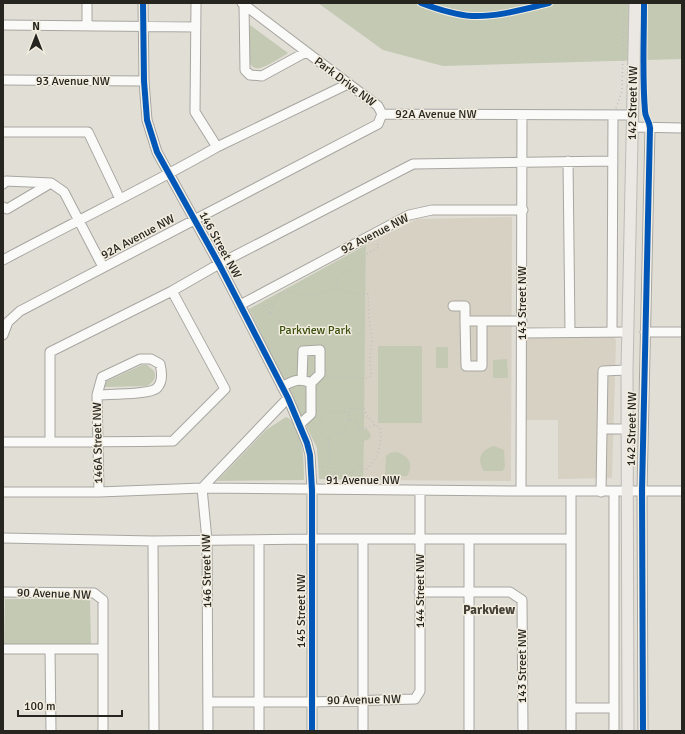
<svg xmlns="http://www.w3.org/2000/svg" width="685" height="734" font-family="Signika,sans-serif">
<rect width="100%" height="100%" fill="#e1ded6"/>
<!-- built -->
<path fill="#d7d1c3" d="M 512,217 L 511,481 L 363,480 L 366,245 L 417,219 Z
M 610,327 L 616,341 L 612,478 L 558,479 L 558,420 L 526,420 L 525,330 Z"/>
<!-- green -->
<path fill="#c3c9b3" d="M 318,3 L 682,3 L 682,59 L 443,66 L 383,50 Z
M 250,25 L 288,53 C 280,58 271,64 263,67 C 241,76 249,35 250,25 Z
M 366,245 L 364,429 L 367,429 L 371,435 L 369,439 L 364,441 L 363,480 L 319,479 L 317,448 L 249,309 Z
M 378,346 L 422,346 L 422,423 L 378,423 Z
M 436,347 L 448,347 L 448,368 L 436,368 Z
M 507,359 L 508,378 L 493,378 L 493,360 Z
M 142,365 L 147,365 L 154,371 C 157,378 153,382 147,386 L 105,387 L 105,382 Z
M 286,417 C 304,423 304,464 304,480 L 217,481 L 266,430 Z
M 494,446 L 504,450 L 505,468 L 502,471 L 484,471 C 476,460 481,449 494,446 Z
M 396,452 C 409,455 414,465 407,476 L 388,477 L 385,474 L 386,456 L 390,453 Z
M 5,599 L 90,599 L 91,646 L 4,645 Z"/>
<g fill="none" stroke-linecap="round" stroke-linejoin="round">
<defs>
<path id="minor" d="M 143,3 L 144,81 L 147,120 L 157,152 L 219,264 L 288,398 L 307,443 L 310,455 L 312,490 L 312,731
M 196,3 L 195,112 L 217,147 L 348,84
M 242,3 L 378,106 L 382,114
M 244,4 L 245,70 L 250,75 L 262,76 L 306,52
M 3,25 L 196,27
M 87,25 L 87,3
M 3,80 L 144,81
M 382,114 L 633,115
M 632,127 L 682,128
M 3,132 L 88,132 L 120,199
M 568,161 L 570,332
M 3,184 L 6,181 L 51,183 L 64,192 L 103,267
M 3,207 L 7,209 L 51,183
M 3,260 C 74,222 147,187 217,147
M 172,291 L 219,264 L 413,164 L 613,161
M 240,305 L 409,215 L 432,210 L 523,210
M 453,306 L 465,306 L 465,321
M 482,321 L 482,366 L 466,366 L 465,321 L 522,321
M 612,332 L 613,115
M 645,332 L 682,332
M 522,333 L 628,332
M 3,335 L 8,322 L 20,311 L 378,124 L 382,114
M 302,379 L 303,351 L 320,350 L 320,374 L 311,383
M 282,387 C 294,380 299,378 311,383 L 311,414 L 299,425
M 97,395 C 108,394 150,395 157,388 C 163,382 162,372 160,364 L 151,359 L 140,359 L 102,377 L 97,395 L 99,492
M 603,429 L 627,429
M 3,442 C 60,442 116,442 173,441 L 225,389 L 172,291 L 50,352 L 50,442
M 521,491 L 522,115
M 3,492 L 99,492 L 202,488 L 521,491 L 682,491
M 571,492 L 571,731
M 601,492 L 603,371 L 627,370
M 614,492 L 614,731
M 3,538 L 153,541
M 469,539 L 469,731
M 259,540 L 259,731
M 3,592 L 94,593 L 103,600 L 103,731
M 419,592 L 510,592 L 522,600 L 523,731
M 3,649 L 103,649
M 50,649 L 51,731
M 208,702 L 312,702 L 415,699 L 420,691 L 420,491
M 571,708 L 614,708
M 154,731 L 153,541 L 312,539 L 571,539
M 208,731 L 207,540 L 202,488 L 288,398
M 363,731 L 363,539
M 643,731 L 642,491 L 650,128"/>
<path id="major" d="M 628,731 L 627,370 L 635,3"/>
</defs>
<!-- minor casing -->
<use href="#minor" stroke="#a8a6a0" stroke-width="11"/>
<!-- major casing -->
<use href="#major" stroke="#bdbbb8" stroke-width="13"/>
<!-- path -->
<path stroke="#c1bfbc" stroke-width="1.5" stroke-dasharray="1 3" stroke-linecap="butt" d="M 421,3 C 437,9 454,15 472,16 C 498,17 524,9 549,3
M 616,108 L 622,91 L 624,3
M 264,306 L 271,313
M 255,307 L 273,304
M 323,337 C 312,337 291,341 283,331 C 282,328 282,324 280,322 C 278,318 273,316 271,313 C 278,281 292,296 315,295 C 322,294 330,290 336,286
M 328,375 L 329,378 L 368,378 L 371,376 L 370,358 L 372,337 L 369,319 L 368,294 C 356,295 346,292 336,286 L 338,280 L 342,275 L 357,267 L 365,255 L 379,247 L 376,242
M 349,420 L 349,412 L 352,409 L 365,409 C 366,418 371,419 375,425
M 329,442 L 322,432 C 325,424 320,419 322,411 L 349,412
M 319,467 L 330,467 L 330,472 L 352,472 L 356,467 L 361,467 L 365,470 C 377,461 383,444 380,428 L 375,425 L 359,430 L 357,423 L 349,420 L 343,433 L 331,434 L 329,436 L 330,467"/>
<!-- minor -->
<use href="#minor" stroke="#fafaf9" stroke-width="9"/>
<!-- major -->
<use href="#major" stroke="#ebe7e2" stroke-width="11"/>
<defs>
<path id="cycleway" d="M 143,3 L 144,81 L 147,120 L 157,152 L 219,264 L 288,398 L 307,443 L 310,455 L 312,490 L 312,731
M 421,3 C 437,9 454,15 472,16 C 498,17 524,9 549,3
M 643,731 L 642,491 L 650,128 C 649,119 645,118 645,111 C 642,75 644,39 644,3"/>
</defs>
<!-- cycleway casing -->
<use href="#cycleway" stroke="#f2eddf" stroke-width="8"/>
<!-- cycleway -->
<use href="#cycleway" stroke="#0057b8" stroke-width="6"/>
</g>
<g text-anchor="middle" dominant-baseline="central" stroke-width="3" stroke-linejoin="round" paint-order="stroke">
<!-- street labels -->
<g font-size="12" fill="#272520" stroke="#f2eddf">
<text x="73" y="81">93 Avenue NW</text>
<text transform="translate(345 82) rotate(37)">Park Drive NW</text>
<text transform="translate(633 103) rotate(-89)">142 Street NW</text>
<text x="436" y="114">92A Avenue NW</text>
<text transform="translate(375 234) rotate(-27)">92 Avenue NW</text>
<text transform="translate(138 237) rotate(-28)">92A Avenue NW</text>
<text transform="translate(220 245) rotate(61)">146 Street NW</text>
<text transform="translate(522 303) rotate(-90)">143 Street NW</text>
<text transform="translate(632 429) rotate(-89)">142 Street NW</text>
<text transform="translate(98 443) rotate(-91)">146A Street NW</text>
<text x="363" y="480">91 Avenue NW</text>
<text transform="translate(207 571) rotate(-91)">146 Street NW</text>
<text transform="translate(420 591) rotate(-90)">144 Street NW</text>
<text transform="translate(54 594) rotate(2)">90 Avenue NW</text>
<text transform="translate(301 611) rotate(-90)">145 Street NW</text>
<text transform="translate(522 666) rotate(-90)">143 Street NW</text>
<text transform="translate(364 700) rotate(-1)">90 Avenue NW</text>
</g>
<!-- park labels -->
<g font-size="12" fill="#3b4f0e" stroke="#f2eddf">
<text x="315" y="330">Parkview Park</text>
</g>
<!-- neighbourhood labels -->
<g font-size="13" font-weight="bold" fill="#454136" stroke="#f2eddf">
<text x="489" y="610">Parkview</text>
</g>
</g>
<!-- border -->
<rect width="685" height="734" fill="none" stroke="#272520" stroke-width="8"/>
<!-- north arrow -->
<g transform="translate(36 36)" stroke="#f2eddf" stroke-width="3" paint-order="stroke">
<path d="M0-3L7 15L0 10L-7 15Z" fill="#272520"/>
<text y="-6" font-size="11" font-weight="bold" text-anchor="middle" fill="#272520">N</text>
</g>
<!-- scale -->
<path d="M18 710v6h104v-6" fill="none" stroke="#272520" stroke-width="2"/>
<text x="24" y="710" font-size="12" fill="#272520" stroke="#f2eddf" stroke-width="3" paint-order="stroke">100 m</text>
</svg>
